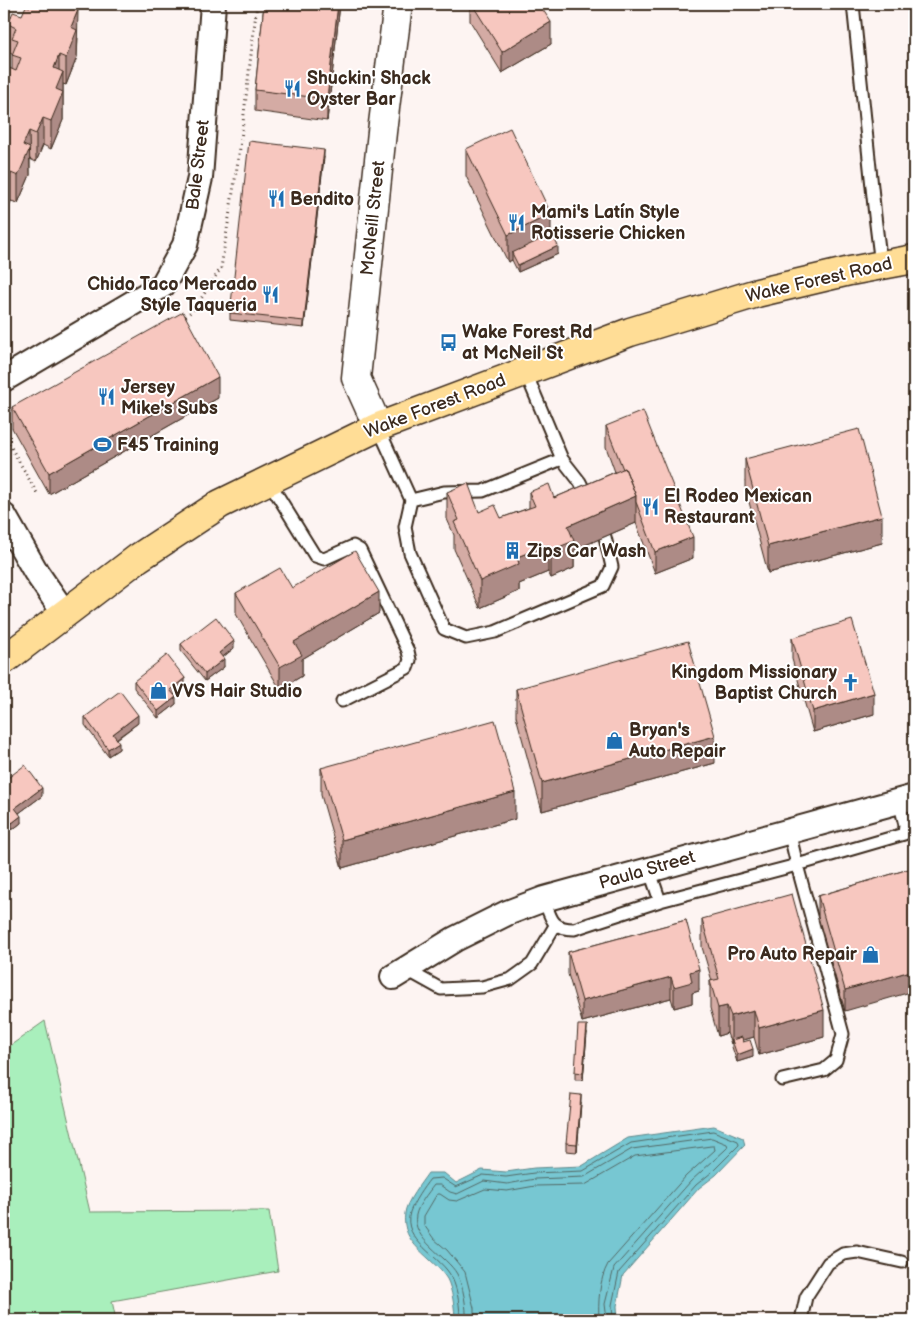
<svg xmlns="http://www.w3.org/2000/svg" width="918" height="1324" font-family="'Balsamiq Sans',sans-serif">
<rect width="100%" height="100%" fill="#fdf4f2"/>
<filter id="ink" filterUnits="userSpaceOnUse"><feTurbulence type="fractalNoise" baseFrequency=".02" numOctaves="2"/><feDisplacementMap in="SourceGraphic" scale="10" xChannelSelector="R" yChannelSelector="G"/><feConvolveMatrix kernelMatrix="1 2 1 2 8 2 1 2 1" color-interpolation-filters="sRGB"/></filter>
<g filter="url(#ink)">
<!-- green -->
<path fill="#a9efbc" stroke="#728c6d" d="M 45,1021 L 90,1212 L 269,1211 L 278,1271 L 112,1301 L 116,1320 L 4,1320 L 4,1050 Z"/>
<!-- water -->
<path fill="#77c7d2" stroke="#5f888a" d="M 714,1126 L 743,1138 L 745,1145 L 716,1175 L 699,1188 L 623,1275 L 617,1306 L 618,1320 L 455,1320 C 455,1310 452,1288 447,1279 C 433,1256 400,1245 405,1213 C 406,1202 421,1183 428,1173 L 444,1173 L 456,1183 L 482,1170 L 506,1172 L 534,1168 L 582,1166 L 628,1138 Z"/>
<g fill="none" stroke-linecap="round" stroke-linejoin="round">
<!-- shore -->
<path stroke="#536966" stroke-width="1" d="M 460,1320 C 460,1308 458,1290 452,1278 C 442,1256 401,1241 410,1212 C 414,1201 423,1188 430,1179 L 442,1178 L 456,1187 L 483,1175 L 506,1177 L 534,1173 L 583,1171 L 631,1143 L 713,1131 L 738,1141 L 739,1145 L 712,1172 L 696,1185 L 619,1272 L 612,1305 L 613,1320
M 466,1320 C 467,1308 463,1285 457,1274 C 447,1256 411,1239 416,1215 C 418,1205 428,1193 434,1185 L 440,1185 L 450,1192 L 457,1194 L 484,1181 L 507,1184 L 535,1179 L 584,1177 L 632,1149 L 712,1138 L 727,1144 L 728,1147 L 725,1150 L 691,1181 L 614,1268 L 605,1304 L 607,1320
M 474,1320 L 474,1308 L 465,1272 L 447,1250 L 434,1239 L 424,1225 L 424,1216 L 437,1194 L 440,1194 L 449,1200 L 457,1201 L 485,1189 L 507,1191 L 535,1186 L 585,1185 L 635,1156 L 711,1146 L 714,1146 L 715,1150 L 686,1176 L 608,1264 C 599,1280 598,1303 599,1320"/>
<defs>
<path id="lane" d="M 853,4 L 875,216 L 881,265
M 525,371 L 562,459 L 580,482 L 589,500
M 378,427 L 411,500 L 405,527 L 410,553 L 444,629 L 466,638 L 495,632 L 603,586 L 612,567 L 605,537
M 268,480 L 315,556 L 324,559 L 353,546 L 360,550 L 408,651 L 410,660 L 407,668 L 342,701
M 411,500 L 444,492 L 483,491 L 562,459
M 649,869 L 660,901
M 544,899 C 551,918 551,929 574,929 L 660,901 L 797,865 L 789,831
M 405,969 L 441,989 L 482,987 L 511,979 L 532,964 L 556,924
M 782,1080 L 824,1070 L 836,1060 L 843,1034 L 797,865 L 904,834 L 905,825 L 899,801
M 801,1320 L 806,1297 L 828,1263 L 843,1254 L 857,1252 L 902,1262"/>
<path id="street" d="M 4,379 L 163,285 L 185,245 L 200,178 L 213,4
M 4,516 L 36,572 L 65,614
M 393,977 L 455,939 L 507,913 L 544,899 L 914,797"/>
<path id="secondary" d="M 378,427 L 356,378 L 382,132 L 398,4"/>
<path id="primary" d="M 4,660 L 138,558 L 220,504 L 378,427 L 630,332 L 757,293 L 850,271 L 914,259"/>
</defs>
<!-- lane casing -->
<use href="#lane" stroke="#3b2a1e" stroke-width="15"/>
<!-- street casing -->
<use href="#street" stroke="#3b2a1e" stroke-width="28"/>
<!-- secondary casing -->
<use href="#secondary" stroke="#3b2a1e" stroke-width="31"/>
<!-- primary casing -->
<use href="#primary" stroke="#3b2a1e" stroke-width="31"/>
<!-- path -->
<path stroke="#3b2a1e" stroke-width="3" stroke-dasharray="1 4" stroke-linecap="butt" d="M 182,320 L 195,308 L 221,268 L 240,148 L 257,4
M 4,425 L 16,418
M 4,435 L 38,495"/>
<!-- lane -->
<use href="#lane" stroke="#fff" stroke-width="11"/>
<!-- street -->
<use href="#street" stroke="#fff" stroke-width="24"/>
<!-- secondary -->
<use href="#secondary" stroke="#fff" stroke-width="28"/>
<!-- primary -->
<use href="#primary" stroke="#ffdd96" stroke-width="28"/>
</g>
<!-- wall -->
<path fill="#d4aba4" stroke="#3b2a1e" d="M 264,4 L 340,4 L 327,121 L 255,111 L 255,90 Z
M 470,4 L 539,4 L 551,44 L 502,73 L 470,21 Z
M 8,24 L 78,38 L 77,57 L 66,85 L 63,84 L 63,120 L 51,149 L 43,145 L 36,162 L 30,159 L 30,175 L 18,203 L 11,201 L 4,217 L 4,76 L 6,77 L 12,69 L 12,53 L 8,52 Z
M 466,149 L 551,235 L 558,254 L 518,272 L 512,260 L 508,262 L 466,176 Z
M 324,157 L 304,328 L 230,320 L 230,313 Z
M 218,398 L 49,494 L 12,428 L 12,407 Z
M 606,426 L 693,558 L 655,573 L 636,523 L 574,550 L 574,568 L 551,578 L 548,572 L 519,584 L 519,591 L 480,608 L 454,549 L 454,535 L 447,519 L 447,492 L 479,512 L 501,518 L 529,508 L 529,492 L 554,498 L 615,472 L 606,447 Z
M 745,459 L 882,543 L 768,573 L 745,487 Z
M 913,583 L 914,583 L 914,598 L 913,591 Z
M 292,588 L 379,613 L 302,659 L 302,676 L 280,689 L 236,614 L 236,593 Z
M 792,638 L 874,714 L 813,732 L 792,659 Z
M 181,644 L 234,648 L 222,658 L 224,667 L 205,681 L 181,651 Z
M 134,681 L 185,686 L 174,695 L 176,704 L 158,718 L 134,688 Z
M 516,689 L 715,763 L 542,811 L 516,716 Z
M 85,717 L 138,723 L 117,739 L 119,749 L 108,756 L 85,725 Z
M 321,768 L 515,819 L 342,868 L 321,795 Z
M 4,781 L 42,796 L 19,813 L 21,823 L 12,830 L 4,820 Z
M 909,869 L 845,1011 L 818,917 L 818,896 Z
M 702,919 L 824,1037 L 759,1055 L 754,1037 L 743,1040 L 753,1057 L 737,1062 L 732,1047 L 732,1043 L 731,1044 L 727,1033 L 718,1036 L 710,1008 L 710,981 L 712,981 L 702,947 Z
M 686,920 L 699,991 L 692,993 L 692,1003 L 674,1008 L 671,998 L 582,1022 L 568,974 L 568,952 Z
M 587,1033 L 583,1080 L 575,1080 L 575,1072 Z
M 581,1103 L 577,1152 L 566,1151 L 566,1143 Z"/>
<!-- shaded-wall -->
<path fill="#ad8b86" stroke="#3b2a1e" d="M 338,4 L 340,4 L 327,121 L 327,99 Z
M 78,10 L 77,57 L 66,85 L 66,58 L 71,27 Z
M 551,22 L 551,44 L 502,73 L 502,52 Z
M 59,55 L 59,81 L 63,72 L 63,120 L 51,149 L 51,121 L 54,68 Z
M 43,118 L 43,145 L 36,162 L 36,134 Z
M 29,131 L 30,175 L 18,203 L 18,176 L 23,145 Z
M 324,150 L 324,157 L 304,328 L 304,321 Z
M 11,173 L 11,201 L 4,217 L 4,189 Z
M 551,214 L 551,241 L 512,253 L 512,260 L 508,262 L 508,235 Z
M 558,246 L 558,254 L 518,272 L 518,265 Z
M 218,377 L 218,398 L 49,494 L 49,473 Z
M 636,496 L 636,523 L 574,550 L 574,568 L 551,578 L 551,550 L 568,526 Z
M 882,516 L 882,543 L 768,573 L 768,546 Z
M 693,537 L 693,558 L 655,573 L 655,552 Z
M 548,545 L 548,572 L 519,584 L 519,591 L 480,608 L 480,581 L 517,557 Z
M 379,592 L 379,613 L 302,659 L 302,676 L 280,689 L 280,667 L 294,642 Z
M 234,641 L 234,648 L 219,660 L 219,653 Z
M 224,659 L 224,667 L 205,681 L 205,674 Z
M 185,678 L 185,686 L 170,698 L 170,690 Z
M 874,693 L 874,714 L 813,732 L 813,711 Z
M 176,697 L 176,704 L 158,718 L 158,711 Z
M 138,715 L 138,723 L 113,741 L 113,734 Z
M 715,736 L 715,763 L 542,811 L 542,783 Z
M 119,742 L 119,749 L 108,756 L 108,749 Z
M 42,788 L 42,796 L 15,816 L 15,808 Z
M 515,792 L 515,819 L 342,868 L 342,840 Z
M 21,816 L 21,823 L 12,830 L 12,823 Z
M 699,969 L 699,991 L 692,993 L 692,1003 L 674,1008 L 674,987 L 690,972 Z
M 914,970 L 914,991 L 845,1011 L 845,990 Z
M 671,977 L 671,998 L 582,1022 L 582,1001 Z
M 727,1006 L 727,1033 L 718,1036 L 718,1008 Z
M 754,1010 L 754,1037 L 733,1043 L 732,1040 L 732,1043 L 731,1044 L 731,1016 Z
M 824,1010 L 824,1037 L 759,1055 L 759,1028 Z
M 587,1025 L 587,1033 L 583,1080 L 583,1073 Z
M 753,1049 L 753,1057 L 737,1062 L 737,1055 Z
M 581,1095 L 581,1103 L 577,1152 L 577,1144 Z"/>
<!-- building -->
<path fill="#f7c7bf" stroke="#3b2a1e" d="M 32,4 L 62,4 L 78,10 L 71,27 L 77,30 L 66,58 L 59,55 L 54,68 L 63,72 L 56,89 L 63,92 L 51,121 L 43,118 L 36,134 L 29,131 L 23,145 L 30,148 L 18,176 L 11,173 L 4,189 L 4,76 L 6,77 L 9,68 L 16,71 L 21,58 L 12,55 L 18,40 L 12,38 L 16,28 L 8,24 L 13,12 L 22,15 L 26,6 L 30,7 Z
M 264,4 L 338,4 L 327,99 L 255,90 Z
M 472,4 L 539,4 L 551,22 L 502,52 Z
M 510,128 L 551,214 L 508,235 L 466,149 Z
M 249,141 L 324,150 L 304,321 L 230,313 Z
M 552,234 L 558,246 L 518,265 L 512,253 Z
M 183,312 L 218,377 L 49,473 L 12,407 Z
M 643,411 L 693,537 L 655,552 L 636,502 L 636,496 L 625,468 L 623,469 L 606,426 Z
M 859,429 L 882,516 L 768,546 L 745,459 Z
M 625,468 L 636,496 L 568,526 L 574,541 L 551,550 L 548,545 L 517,557 L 519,564 L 480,581 L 454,522 L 459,520 L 447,492 L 468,483 L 479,512 L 495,505 L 501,518 L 535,506 L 529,492 L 549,484 L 554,498 Z
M 355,551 L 379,592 L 294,642 L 302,655 L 280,667 L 236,593 L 280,568 L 292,588 Z
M 216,617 L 234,641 L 219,653 L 224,659 L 205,674 L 181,644 Z
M 852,620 L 874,693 L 813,711 L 792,638 Z
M 688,641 L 715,736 L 542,783 L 516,689 Z
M 167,655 L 185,678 L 170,690 L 176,697 L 158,711 L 134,681 Z
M 120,691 L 138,715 L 113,734 L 119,742 L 108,749 L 85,717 Z
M 495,720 L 515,792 L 342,840 L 321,768 Z
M 25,765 L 42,788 L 15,808 L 21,816 L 12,823 L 4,812 L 4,781 Z
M 909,869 L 914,886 L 914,970 L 845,990 L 818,896 Z
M 792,894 L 824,1010 L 759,1028 L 754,1010 L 731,1016 L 727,1006 L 718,1008 L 710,981 L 719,979 L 702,919 Z
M 686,920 L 699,969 L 690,972 L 692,982 L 674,987 L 671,977 L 582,1001 L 568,952 Z
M 578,1025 L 587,1025 L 583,1073 L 575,1072 Z
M 742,1037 L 743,1042 L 750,1040 L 753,1049 L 737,1055 L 732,1040 Z
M 571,1094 L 581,1095 L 577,1144 L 566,1143 Z"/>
</g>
<!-- icons -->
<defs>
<symbol id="restaurant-bare" viewBox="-9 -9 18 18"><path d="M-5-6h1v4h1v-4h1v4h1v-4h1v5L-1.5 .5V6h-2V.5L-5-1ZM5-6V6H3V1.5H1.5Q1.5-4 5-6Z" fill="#1f6fb2" stroke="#fff" stroke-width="2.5" paint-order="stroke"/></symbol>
<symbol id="bus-bare" viewBox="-9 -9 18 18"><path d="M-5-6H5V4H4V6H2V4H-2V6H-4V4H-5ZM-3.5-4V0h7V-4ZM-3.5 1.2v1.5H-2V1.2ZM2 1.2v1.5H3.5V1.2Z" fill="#1f6fb2" stroke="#fff" stroke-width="2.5" paint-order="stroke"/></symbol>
<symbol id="stadium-bare" viewBox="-9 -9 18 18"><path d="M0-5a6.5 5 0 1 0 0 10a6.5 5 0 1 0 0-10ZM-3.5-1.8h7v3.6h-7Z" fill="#1f6fb2" stroke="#fff" stroke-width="2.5" paint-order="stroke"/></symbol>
<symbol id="building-bare" viewBox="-9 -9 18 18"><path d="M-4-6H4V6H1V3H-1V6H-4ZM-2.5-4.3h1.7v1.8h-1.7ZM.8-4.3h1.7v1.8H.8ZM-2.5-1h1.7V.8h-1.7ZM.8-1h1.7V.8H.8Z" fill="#1f6fb2" stroke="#fff" stroke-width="2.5" paint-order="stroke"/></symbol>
<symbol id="church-bare" viewBox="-9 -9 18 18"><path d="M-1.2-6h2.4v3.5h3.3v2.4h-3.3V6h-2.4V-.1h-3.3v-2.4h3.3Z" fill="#1f6fb2" stroke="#fff" stroke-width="2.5" paint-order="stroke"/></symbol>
<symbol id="shop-bare" viewBox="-9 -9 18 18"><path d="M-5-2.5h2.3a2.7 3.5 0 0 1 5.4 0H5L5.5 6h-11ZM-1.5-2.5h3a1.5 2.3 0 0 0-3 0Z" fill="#1f6fb2" stroke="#fff" stroke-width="2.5" paint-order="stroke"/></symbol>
</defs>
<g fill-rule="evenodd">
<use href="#restaurant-bare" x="280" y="76" width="25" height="25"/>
<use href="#restaurant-bare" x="264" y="186" width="25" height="25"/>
<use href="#restaurant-bare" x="504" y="210" width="25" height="25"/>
<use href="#restaurant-bare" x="258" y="282" width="25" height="25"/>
<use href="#bus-bare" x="436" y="330" width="25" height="25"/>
<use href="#restaurant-bare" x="94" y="384" width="25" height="25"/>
<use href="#stadium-bare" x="90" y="432" width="25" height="25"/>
<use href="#restaurant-bare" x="638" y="494" width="25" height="25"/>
<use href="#building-bare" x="500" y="538" width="25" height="25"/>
<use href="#church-bare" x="838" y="670" width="25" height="25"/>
<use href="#shop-bare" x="146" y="678" width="25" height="25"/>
<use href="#shop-bare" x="602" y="728" width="25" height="25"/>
<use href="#shop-bare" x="858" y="942" width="25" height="25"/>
</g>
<g text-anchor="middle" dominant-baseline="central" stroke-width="4" stroke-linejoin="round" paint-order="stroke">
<!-- poi labels -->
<g font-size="18" font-weight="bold" fill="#3b2a1e" stroke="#fff" text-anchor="start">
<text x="307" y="78">Shuckin' Shack<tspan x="307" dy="21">Oyster Bar</tspan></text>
<text x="290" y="199">Bendito</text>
<text x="531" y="212">Mami's Latín Style<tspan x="531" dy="21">Rotisserie Chicken</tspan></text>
<text x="257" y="284" text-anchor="end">Chido Taco Mercado<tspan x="257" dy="21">Style Taqueria</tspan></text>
<text x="462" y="332">Wake Forest Rd<tspan x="462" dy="21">at McNeil St</tspan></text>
<text x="121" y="387">Jersey<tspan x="121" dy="21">Mike's Subs</tspan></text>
<text x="117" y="445">F45 Training</text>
<text x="664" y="496">El Rodeo Mexican<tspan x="664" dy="21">Restaurant</tspan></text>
<text x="527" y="551">Zips Car Wash</text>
<text x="837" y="672" text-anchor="end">Kingdom Missionary<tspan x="837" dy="21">Baptist Church</tspan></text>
<text x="172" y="691">VVS Hair Studio</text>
<text x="629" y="730">Bryan's<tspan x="629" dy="21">Auto Repair</tspan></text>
<text x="857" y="954" text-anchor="end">Pro Auto Repair</text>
</g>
<!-- street labels -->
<g font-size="18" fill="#3b2a1e" stroke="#fff">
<text transform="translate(198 165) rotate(-83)">Bale Street</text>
<text transform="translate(373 218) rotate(-84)">McNeill Street</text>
<text transform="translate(819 280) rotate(-13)">Wake Forest Road</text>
<text transform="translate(435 406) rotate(-21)">Wake Forest Road</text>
<text transform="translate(647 870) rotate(-16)">Paula Street</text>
</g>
</g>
<!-- margin -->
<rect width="918" height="1324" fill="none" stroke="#fff" stroke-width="20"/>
<rect x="10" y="10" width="898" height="1304" fill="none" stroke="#3b2a1e" stroke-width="2" filter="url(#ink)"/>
</svg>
